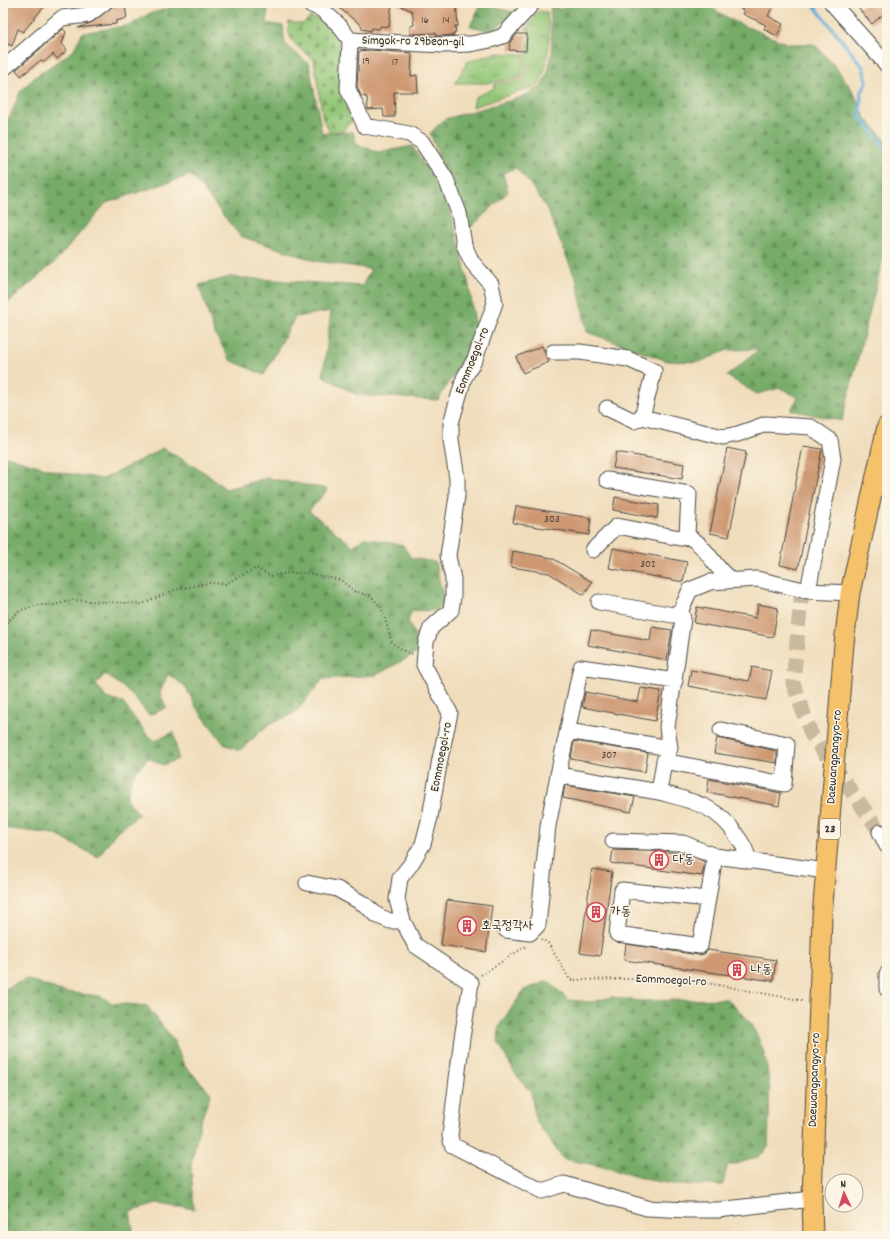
<svg xmlns="http://www.w3.org/2000/svg" width="890" height="1239" font-family="Dekko,'Poor Story',sans-serif">
<defs>
<pattern id="grass-tufts" width="24" height="20" patternUnits="userSpaceOnUse"><rect width="24" height="20" fill="#93c677"/><path d="M3 7l-1-3M5 7V3M7 7l1-3M15 17l-1-3M17 17v-4M19 17l1-3" fill="none" stroke="#78a162"/></pattern>
<pattern id="forest-firs" width="22" height="20" patternUnits="userSpaceOnUse"><rect width="22" height="20" fill="#76ab68"/><path d="M5 1l3.5 6h-7zM16 11l3.5 6h-7z" fill="#618b56"/></pattern>
<pattern id="cemetery-stones" width="16" height="16" patternUnits="userSpaceOnUse"><rect width="16" height="16" fill="#93c677"/><path d="M2 7V4a2 2 0 0 1 4 0v3zM10 15v-3a2 2 0 0 1 4 0v3z" fill="#78a162"/></pattern>
</defs>
<rect width="100%" height="100%" fill="#fcf5e5"/>
<filter id="ink" filterUnits="userSpaceOnUse"><feTurbulence type="fractalNoise" baseFrequency=".025" numOctaves="2"/><feDisplacementMap in="SourceGraphic" scale="8" xChannelSelector="R" yChannelSelector="G"/><feConvolveMatrix kernelMatrix="1 2 1 2 8 2 1 2 1" color-interpolation-filters="sRGB"/></filter>
<filter id="wash" filterUnits="userSpaceOnUse"><feTurbulence type="fractalNoise" baseFrequency=".012" numOctaves="4" result="noise"/><feDisplacementMap in="SourceGraphic" scale="16" xChannelSelector="R" yChannelSelector="G"/><feGaussianBlur stdDeviation="0.9" result="paint"/><feColorMatrix in="noise" values="0 0 0 0 0 0 0 0 0 0 0 0 0 0 0 0 0 1.4 0 .05"/><feComposite in="paint" operator="in"/></filter>
<g filter="url(#wash)">
<rect width="100%" height="100%" fill="#f0ddbc"/>
<!-- grass -->
<path fill="url(#grass-tufts)" stroke="#5f7851" d="M 538,11 L 547,12 C 550,37 550,62 539,85 L 473,107 L 475,97 L 493,89 L 495,84 L 524,80 L 530,30 L 526,29 Z
M 496,53 L 525,54 L 522,78 L 487,83 L 455,83 L 467,62 Z"/>
<!-- forest -->
<path fill="url(#forest-firs)" stroke="#506b4a" d="M 167,3 L 268,3 L 267,23 L 283,26 L 285,44 L 309,64 L 322,133 L 353,132 L 356,143 L 378,153 L 412,146 L 448,200 L 469,285 L 477,337 L 438,400 L 357,395 L 323,376 L 331,311 L 295,317 L 264,375 L 230,360 L 214,332 L 199,285 L 230,277 L 362,286 L 371,269 L 316,261 L 240,236 L 191,175 L 106,203 L 54,263 L 3,307 L 3,125 L 11,114 L 21,90 L 39,74 L 73,51 L 82,33 L 130,25 L 149,14 L 167,9 Z
M 567,3 L 710,3 L 712,8 L 733,21 L 788,44 L 814,44 L 833,64 L 853,91 L 865,117 L 887,142 L 887,243 L 842,421 L 791,410 L 798,397 L 780,388 L 757,394 L 727,376 L 759,349 L 728,350 L 699,362 L 667,361 L 587,332 L 577,282 L 547,209 L 530,184 L 516,168 L 503,173 L 508,192 L 467,231 L 430,133 L 445,119 L 519,98 L 541,87 L 548,72 L 552,53 L 550,14 L 551,7 L 562,9 Z
M 481,4 L 516,13 L 491,31 L 470,26 Z
M 163,448 L 204,472 L 226,489 L 267,478 L 328,489 L 309,511 L 353,546 L 365,538 L 403,545 L 411,558 L 435,562 L 445,605 L 432,611 L 412,610 L 408,621 L 418,642 L 419,652 L 376,675 L 323,679 L 295,713 L 268,725 L 239,751 L 224,744 L 196,707 L 185,686 L 168,674 L 160,693 L 166,708 L 149,715 L 127,690 L 105,674 L 96,684 L 106,698 L 123,703 L 145,732 L 155,741 L 174,732 L 178,759 L 163,765 L 148,758 L 133,775 L 126,799 L 139,814 L 116,832 L 98,857 L 54,834 L 3,828 L 3,458 L 6,456 L 58,472 L 103,479 Z
M 26,979 L 65,992 L 100,996 L 112,1003 L 147,1006 L 173,1039 L 184,1065 L 211,1093 L 200,1123 L 191,1166 L 194,1209 L 157,1204 L 130,1212 L 134,1236 L 3,1236 L 3,990 Z
M 548,981 L 569,1000 L 591,1002 L 612,997 L 638,1001 L 727,999 C 733,1006 742,1012 747,1019 C 776,1058 769,1102 768,1148 L 757,1158 L 727,1166 L 723,1185 L 679,1185 L 644,1179 L 600,1166 L 563,1159 L 536,1121 L 531,1093 L 514,1072 L 498,1042 L 499,1026 L 524,990 Z"/>
<!-- cemetery -->
<path fill="url(#cemetery-stones)" stroke="#5f7851" d="M 310,17 L 321,20 L 338,35 L 342,82 L 352,121 L 343,131 L 330,132 L 323,120 L 314,60 C 301,49 285,42 289,22 L 303,24 Z"/>
<g fill="none" stroke-linecap="round" stroke-linejoin="round">
<!-- stream -->
<path stroke="#62acda" stroke-width="3.5" d="M 812,3 L 863,67 L 867,82 L 861,93 L 860,117 L 887,149"/>
</g>
<g id="blocks">
<!-- building -->
<path fill="#cd9872" d="M 3,3 L 47,3 L 23,32 L 18,29 L 12,46 L 3,42 Z
M 333,3 L 392,3 L 389,27 L 380,26 L 379,29 L 372,28 L 371,31 L 362,29 L 362,26 Z
M 395,3 L 456,3 L 458,26 L 455,26 L 456,32 L 454,32 L 454,35 L 442,36 L 436,36 L 436,33 L 410,34 L 410,26 L 414,25 L 412,11 Z
M 730,3 L 774,3 L 768,16 L 783,24 L 777,36 L 764,29 L 766,25 L 743,14 L 745,11 Z
M 865,3 L 887,3 L 887,11 L 872,24 L 859,9 Z
M 113,6 L 125,6 L 127,18 L 116,21 L 116,24 L 78,28 L 93,22 Z
M 63,29 L 66,32 L 62,44 L 67,50 L 57,59 L 53,54 L 44,62 L 41,60 L 21,76 L 16,70 Z
M 517,34 L 527,34 L 526,51 L 509,50 L 510,42 Z
M 370,50 L 412,53 L 411,76 L 417,75 L 418,92 L 394,92 L 395,117 L 384,117 L 383,109 L 368,110 L 367,97 L 361,96 L 357,86 L 359,51 Z
M 542,346 L 549,362 L 523,373 L 516,357 Z
M 803,446 L 822,449 L 798,569 L 780,565 Z
M 727,448 L 746,452 L 729,537 L 710,533 Z
M 616,452 L 684,464 L 682,479 L 613,468 Z
M 615,497 L 659,505 L 657,518 L 613,510 Z
M 516,506 L 591,518 L 589,535 L 513,523 Z
M 613,548 L 687,562 L 683,582 L 609,568 Z
M 513,551 L 552,558 L 592,582 L 584,595 L 549,573 L 511,567 Z
M 758,604 L 778,608 L 773,637 L 694,623 L 697,607 L 756,618 Z
M 652,627 L 672,630 L 667,660 L 588,645 L 591,630 L 650,641 Z
M 752,667 L 772,671 L 766,700 L 688,686 L 691,670 L 749,681 Z
M 641,688 L 661,691 L 655,721 L 582,707 L 585,692 L 638,702 Z
M 717,738 L 777,751 L 777,763 L 714,753 Z
M 574,741 L 648,753 L 645,772 L 571,759 Z
M 709,779 L 781,793 L 779,806 L 707,792 Z
M 565,785 L 635,797 L 631,812 L 563,798 Z
M 613,850 L 668,852 L 687,854 L 705,862 L 702,876 L 611,863 Z
M 592,869 L 612,872 L 600,956 L 580,953 Z
M 447,900 L 492,906 L 486,952 L 441,945 Z
M 626,944 L 699,955 L 704,954 L 708,950 L 776,960 L 773,981 L 624,960 Z"/>
</g>
</g>
<g filter="url(#ink)">
<use href="#blocks" fill-opacity="0" stroke="#494641" stroke-width="1"/>
<g fill="none" stroke-linecap="round" stroke-linejoin="round">
<!-- minor-tunnel -->
<path stroke="#c9b99f" stroke-width="15" stroke-dasharray="15 8" stroke-linecap="butt" d="M 802,589 L 793,683 L 811,734 L 880,832"/>
<defs>
<path id="minor" d="M 307,3 L 321,9 L 338,24 L 350,40 L 348,89 L 365,126 L 409,134 L 422,142 L 446,179 L 459,213 L 464,245 L 472,262 L 491,284 L 495,303 L 475,359 L 464,378 L 451,423 L 451,440 L 457,478 L 457,496 L 448,556 L 453,579 L 453,597 L 451,610 L 431,628 L 426,642 L 424,665 L 450,713 L 440,759 L 430,817 L 423,844 L 411,864 L 400,878 L 397,900 L 403,921 L 415,945 L 471,983 L 462,1038 L 450,1136 L 452,1145 L 542,1191 L 564,1184 L 647,1208 L 687,1210 L 718,1210 L 812,1199
M 832,3 L 887,65
M 350,40 L 442,45 L 470,44 L 491,40 L 503,36 L 533,3
M 3,69 L 62,18 L 88,15 L 104,3
M 553,352 L 580,352 L 628,359 L 654,371 L 642,417 L 723,437 L 738,434 L 766,424 L 811,427 L 830,440 L 833,459 L 808,591
M 607,408 L 634,421 L 642,417
M 607,480 L 689,494 L 687,536 C 707,545 713,567 730,579
M 593,550 L 617,526 L 680,538 L 687,536
M 599,602 L 673,615 L 681,610 L 690,590 L 710,582 L 757,579 L 808,591 L 850,593
M 568,731 L 670,748
M 664,761 L 784,784 L 787,744 L 721,730
M 558,775 L 581,667 L 675,681
M 659,792 C 692,801 717,805 737,836 C 743,844 747,851 749,861
M 880,832 L 887,846
M 613,841 L 683,843 L 715,856 L 826,871
M 307,883 L 337,889 L 364,904 L 378,916 L 390,921 L 403,921
M 708,899 L 622,890 L 617,934 L 700,946 L 715,856
M 506,930 L 530,933 L 538,925 L 548,826 L 558,775 L 659,792 L 664,761 L 670,748 L 667,727 L 683,619 L 681,610
M 887,974 L 887,989"/>
<path id="major" d="M 813,1236 L 812,1199 L 822,917 L 844,644 L 850,593 L 887,426"/>
</defs>
<!-- minor casing -->
<use href="#minor" stroke="#494641" stroke-width="17"/>
<!-- major casing -->
<use href="#major" stroke="#494641" stroke-width="21"/>
<!-- path -->
<path stroke="#494641" stroke-width="2" stroke-dasharray="1 3" stroke-linecap="butt" d="M 3,624 L 7,622 L 21,610 L 38,605 L 55,605 L 72,600 L 142,604 L 174,590 L 208,583 L 225,584 L 256,568 L 271,576 L 288,573 L 306,573 L 341,580 L 354,591 L 371,596 L 382,609 L 392,643 L 406,652 L 412,654
M 541,939 L 548,943 L 570,980 L 627,979 L 696,981 L 805,1001
M 481,975 L 526,946"/>
<!-- minor -->
<use href="#minor" stroke="#fff" stroke-width="15"/>
<!-- major -->
<use href="#major" stroke="#f5c16b" stroke-width="19"/>
</g>
</g>
<!-- icons -->
<defs>
<symbol id="building-ring" viewBox="-11 -11 22 22"><circle r="9.5" fill="#fcf5e5" stroke="#d1495b" stroke-width="1.5"/><path d="M-4-6H4V6H1V3H-1V6H-4ZM-2.5-4.3h1.7v1.8h-1.7ZM.8-4.3h1.7v1.8H.8ZM-2.5-1h1.7V.8h-1.7ZM.8-1h1.7V.8H.8Z" fill="#d1495b"/></symbol>
</defs>
<g fill-rule="evenodd">
<use href="#building-ring" x="648" y="849" width="22" height="22"/>
<use href="#building-ring" x="585" y="901" width="22" height="22"/>
<use href="#building-ring" x="456" y="915" width="22" height="22"/>
<use href="#building-ring" x="726" y="959" width="22" height="22"/>
</g>
<g text-anchor="middle" dominant-baseline="central" stroke-width="3" stroke-linejoin="round" paint-order="stroke">
<!-- number labels -->
<g font-size="11" fill="#54463d">
<text x="425" y="21">16</text>
<text x="446" y="21">14</text>
<text x="366" y="62">19</text>
<text x="395" y="63">17</text>
<text x="552" y="520">303</text>
<text x="648" y="565">302</text>
<text x="609" y="756">307</text>
</g>
<!-- shield labels -->
<rect fill="#fcf5e5" stroke="#6a6863" stroke-width="1" x="820" y="819" width="20" height="20" rx="3"/>
<g font-size="12" font-weight="bold" fill="#2b2b2b">
<text x="830" y="829">23</text>
</g>
<!-- street labels -->
<g font-size="13" fill="#2b2b2b" stroke="#fcf5e5">
<text transform="translate(413 42) rotate(1)">Simgok-ro 29beon-gil</text>
<text transform="translate(473 361) rotate(-68)">Eommoegol-ro</text>
<text transform="translate(442 757) rotate(-79)">Eommoegol-ro</text>
<text transform="translate(835 757) rotate(-86)">Daewangpangyo-ro</text>
<text transform="translate(671 981) rotate(3)">Eommoegol-ro</text>
<text transform="translate(815 1080) rotate(-88)">Daewangpangyo-ro</text>
</g>
<!-- poi labels -->
<g font-size="13" fill="#2b2b2b" stroke="#fcf5e5" text-anchor="start">
<text x="673" y="860">다동</text>
<text x="610" y="912">가동</text>
<text x="481" y="926">호국정각사</text>
<text x="751" y="970">나동</text>
</g>
</g>
<!-- margin -->
<rect width="890" height="1239" fill="none" stroke="#fcf5e5" stroke-width="16"/>
<!-- north arrow -->
<g transform="translate(844 1193) rotate(356)"><circle r="19" fill="#fcf5e5" stroke="#a8a49b"/>
<path d="M0-3L7 15L0 10L-7 15Z" fill="#d1495b"/>
<text y="-6" font-size="11" font-weight="bold" text-anchor="middle" fill="#2b2b2b">N</text>
</g>
</svg>
